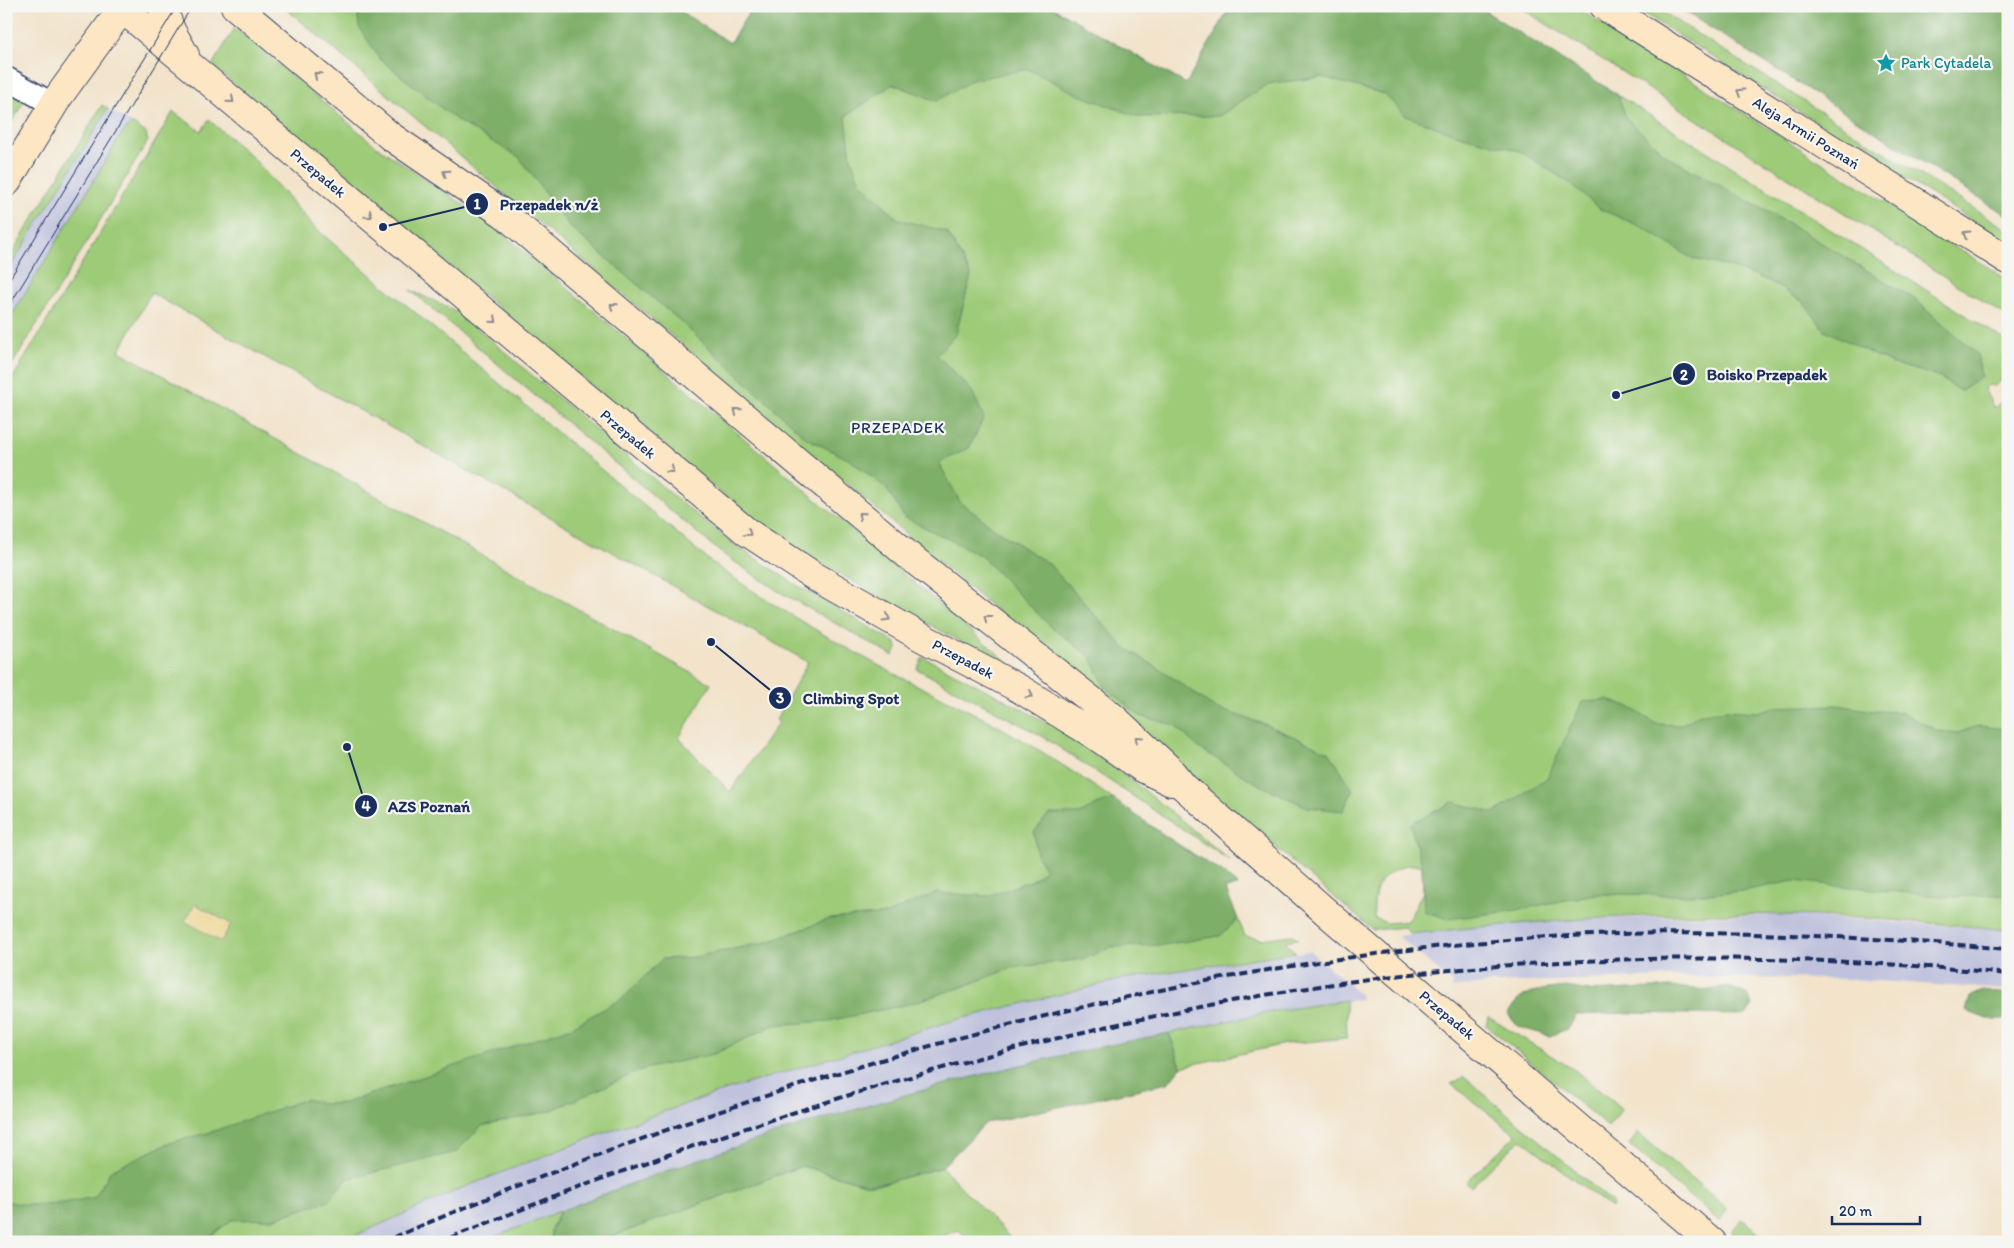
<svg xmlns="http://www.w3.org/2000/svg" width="2014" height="1248" font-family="Itim,sans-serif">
<rect width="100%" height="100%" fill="#f6f6f2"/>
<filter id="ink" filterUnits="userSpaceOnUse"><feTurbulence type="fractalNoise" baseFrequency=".02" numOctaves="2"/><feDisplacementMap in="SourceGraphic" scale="10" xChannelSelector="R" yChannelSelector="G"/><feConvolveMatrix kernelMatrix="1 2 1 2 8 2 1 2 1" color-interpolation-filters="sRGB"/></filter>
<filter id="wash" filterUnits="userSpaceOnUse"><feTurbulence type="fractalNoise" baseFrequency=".0096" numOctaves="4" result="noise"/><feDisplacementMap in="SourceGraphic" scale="20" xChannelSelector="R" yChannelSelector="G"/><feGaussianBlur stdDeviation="1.12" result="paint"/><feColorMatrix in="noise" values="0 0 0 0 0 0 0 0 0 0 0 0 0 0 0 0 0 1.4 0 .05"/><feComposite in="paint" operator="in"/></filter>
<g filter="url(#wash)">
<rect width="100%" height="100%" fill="#f2e3ca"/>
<!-- industrial -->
<path fill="#c0c2dd" d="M 108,109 L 132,123 L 121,135 L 6,325 L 6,274 Z
M 1788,915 L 2008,930 L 2008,990 L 1850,979 L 1666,977 L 1492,983 L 1452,988 L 1452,983 L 1398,936 L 1519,922 L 1648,917 Z
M 1310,951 L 1360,994 L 1361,999 L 1281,1010 L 1096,1047 L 967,1079 L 790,1129 L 608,1192 L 481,1242 L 341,1242 L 462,1188 L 601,1134 L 717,1093 L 955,1020 L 1123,979 Z"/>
<!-- green -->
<path fill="#9ecb78" stroke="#5c7d6b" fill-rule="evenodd" d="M 283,6 L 672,6 L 730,43 L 753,6 L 1050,6 L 1186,84 L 1231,6 L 1477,6 L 2008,342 L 2008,374 L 1995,386 L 1988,385 L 1984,389 L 1994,408 L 2008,396 L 2008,930 C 1935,923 1862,917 1788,915 C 1664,911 1534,921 1410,934 L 1404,927 L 1373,930 ZM 1407,865 L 1422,865 L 1423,892 L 1408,921 L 1387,923 L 1374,918 C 1373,889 1378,875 1407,865 Z
M 1518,6 L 1574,6 L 2008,280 L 2008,317 Z
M 1632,6 L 1653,6 L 2008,230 L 2008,243 Z
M 235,28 L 376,146 L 488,221 L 1011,665 L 977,651 L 817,561 L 758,521 L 687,467 L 212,65 Z
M 6,65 L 35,83 L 6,132 Z
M 102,105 L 108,109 L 6,274 L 6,263 Z
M 173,112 L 201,131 L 209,120 L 253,158 L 315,228 L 711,562 C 766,602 825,636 885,669 C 923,689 962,706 1000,727 C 1057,759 1110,797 1164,835 C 1189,852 1215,866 1238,886 L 1225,888 L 1245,936 L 1260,939 L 1293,935 L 1298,939 L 1286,941 L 1287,945 L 1296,952 L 1123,979 L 955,1020 L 717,1093 L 601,1134 L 462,1188 L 341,1242 L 6,1242 L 6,389 ZM 151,293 L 808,662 L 776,720 L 779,722 L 730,792 L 679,738 L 711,684 L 119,351 Z
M 132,123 L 146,133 L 148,141 L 6,375 L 6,325 L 121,135 Z
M 410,290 L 458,312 L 683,504 L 735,545 L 795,584 L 896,643 L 897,649 L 893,656 L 778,591 L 720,552 Z
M 923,657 C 968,680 1013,703 1057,729 C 1118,767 1174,813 1229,860 L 1042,736 L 917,669 Z
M 1346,1000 L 1347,1038 L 1285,1044 L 1181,1067 L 1169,1033 L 1281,1010 Z
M 1488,1017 L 1576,1071 L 1622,1109 L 1608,1127 L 1486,1025 Z
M 1464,1077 L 1613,1203 L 1611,1208 L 1521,1139 L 1471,1187 L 1466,1182 L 1516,1135 L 1451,1084 Z
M 1638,1133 L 1728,1209 L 1719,1221 L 1629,1145 Z
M 802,1166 L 865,1184 L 880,1184 L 942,1167 L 1014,1242 L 970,1242 L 959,1230 L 927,1242 L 597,1242 Z
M 560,1211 L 551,1229 L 551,1242 L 481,1242 Z
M 1742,1219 L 1769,1242 L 1742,1242 L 1731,1232 Z"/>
<!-- forest -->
<path fill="#7eaf68" stroke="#4c6f63" d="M 357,6 L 672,6 L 730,43 L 753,6 L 1050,6 L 1186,84 L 1231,6 L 1477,6 L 1618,95 L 1626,118 L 1668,157 L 1788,223 L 1916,300 L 1977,354 L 1981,377 L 1960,391 L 1937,376 L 1890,363 L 1825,330 L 1803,302 L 1769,281 L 1730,267 L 1693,259 L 1644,228 L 1600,209 L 1568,182 L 1520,151 L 1455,134 L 1406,116 L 1384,94 L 1321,77 L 1268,84 L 1219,116 L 1139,117 L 1079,95 L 1028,69 L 972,80 L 937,101 L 893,84 L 846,116 L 851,158 L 859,181 L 898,219 L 947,232 L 971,275 L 956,334 L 937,355 L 972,391 L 984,418 L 969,448 L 939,463 L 960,502 L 998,531 L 1049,564 L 1124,647 L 1166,673 L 1215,708 L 1264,724 L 1329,752 L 1353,790 L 1343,811 L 1307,807 L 1256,783 L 1199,748 L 1174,725 L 1140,716 L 1105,687 L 1091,657 L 1052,628 L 980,555 L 904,517 L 886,488 L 850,460 L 806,438 L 680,321 L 570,227 L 519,157 L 459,122 L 380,59 L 359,27 Z
M 1676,6 L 2008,6 L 2008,216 Z
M 1607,700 L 1628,706 L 1656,724 L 1680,725 L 1702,713 L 1727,710 L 1757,712 L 1774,707 L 1838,705 L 1874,711 L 1900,712 L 1938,731 L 1958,733 L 1978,726 L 2008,729 L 2008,894 L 1948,897 L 1794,881 L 1742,891 L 1692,895 L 1595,894 L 1517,910 L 1448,919 L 1424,911 L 1422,865 L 1410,824 L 1453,802 L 1494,813 L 1547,778 L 1582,702 Z
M 1113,799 L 1185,850 L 1221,871 L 1238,886 L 1225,888 L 1238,919 L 1220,936 L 1163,945 L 1111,947 L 1083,959 L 1012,968 L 962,987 L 905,1005 L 828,1021 L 774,1025 L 714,1054 L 644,1069 L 550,1111 L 482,1126 L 456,1152 L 347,1179 L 327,1201 L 273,1219 L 232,1220 L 202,1242 L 6,1242 L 6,1201 C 36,1209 65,1203 95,1197 L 111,1170 L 169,1143 L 211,1132 L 306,1099 L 325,1104 L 344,1103 L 572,1027 L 623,998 L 662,959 L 695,957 L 771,941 L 829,919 L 886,914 L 936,893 L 988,896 L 1033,880 L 1045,870 L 1037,854 L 1034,832 L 1049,814 L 1079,814 L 1097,805 Z
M 1566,987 L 1590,991 L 1671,987 L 1708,990 L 1730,987 L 1748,995 L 1752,1006 L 1746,1015 L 1627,1013 L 1576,1015 L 1569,1028 L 1550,1036 L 1518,1027 L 1508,1014 C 1520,989 1541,990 1566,987 Z
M 1982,991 L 2008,994 L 2008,1019 L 1987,1019 L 1966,1011 L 1970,997 Z
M 1169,1033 L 1181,1067 L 1168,1083 L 986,1123 L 942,1167 L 880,1184 L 865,1184 L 802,1166 L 597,1242 L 551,1242 L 551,1230 L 560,1211 C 753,1134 965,1072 1169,1033 Z"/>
<!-- sand -->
<path fill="#eeda9e" stroke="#84847e" d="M 195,904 L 231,924 L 221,942 L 185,921 Z"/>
</g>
<g filter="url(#ink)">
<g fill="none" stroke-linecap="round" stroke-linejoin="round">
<defs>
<path id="street" d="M 6,78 L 54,105"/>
<path id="secondary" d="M 119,6 L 747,532 L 814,576 L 921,637 L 1020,689 L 1093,734 L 1142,768 L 1171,782
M 162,6 L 171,30 L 185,55
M 235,6 L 390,136 L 504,214 L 909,556 L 1114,718 L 1168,768 L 1184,787 L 1334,919 L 1712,1242
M 1604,6 L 2008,260
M 6,183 L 59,96 L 124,6"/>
</defs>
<!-- street casing -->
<use href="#street" stroke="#3b4a6e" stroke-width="25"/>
<!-- secondary casing -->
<use href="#secondary" stroke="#3b4a6e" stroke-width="30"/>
<!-- street -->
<use href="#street" stroke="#fff" stroke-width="22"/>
<!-- secondary -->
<use href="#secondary" stroke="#fce6c4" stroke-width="28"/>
<!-- tram -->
<path stroke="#1b2f5e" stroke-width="1" d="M 6,285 L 177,6
M 6,311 L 192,6"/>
<!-- rail -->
<path stroke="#1b2f5e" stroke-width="4" stroke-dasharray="8 4" stroke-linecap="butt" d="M 383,1242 C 745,1086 1127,969 1521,939 C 1683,927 1847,935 2008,949
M 440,1242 C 731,1123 1035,1027 1347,982 C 1565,952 1789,952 2008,974"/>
</g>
<!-- one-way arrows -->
<defs><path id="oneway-chevron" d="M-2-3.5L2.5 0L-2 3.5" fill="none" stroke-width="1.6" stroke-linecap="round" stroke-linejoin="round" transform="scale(1.25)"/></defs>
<g stroke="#8c8a91">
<use href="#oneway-chevron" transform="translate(317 75) rotate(-140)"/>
<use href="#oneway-chevron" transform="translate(1740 92) rotate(-148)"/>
<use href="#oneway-chevron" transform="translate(231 100) rotate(40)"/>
<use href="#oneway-chevron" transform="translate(446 173) rotate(-147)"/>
<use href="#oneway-chevron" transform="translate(369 215) rotate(40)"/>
<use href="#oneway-chevron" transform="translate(1966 234) rotate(-148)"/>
<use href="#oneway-chevron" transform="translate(613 306) rotate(-140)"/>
<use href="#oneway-chevron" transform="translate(494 320) rotate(40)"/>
<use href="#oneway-chevron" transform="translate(737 411) rotate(-140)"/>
<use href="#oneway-chevron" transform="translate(671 470) rotate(40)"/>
<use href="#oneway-chevron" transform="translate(861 515) rotate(-140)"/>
<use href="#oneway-chevron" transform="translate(748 533) rotate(36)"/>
<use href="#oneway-chevron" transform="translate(887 618) rotate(30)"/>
<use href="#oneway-chevron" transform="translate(987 618) rotate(-142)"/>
<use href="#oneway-chevron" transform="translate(1030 695) rotate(31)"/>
<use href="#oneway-chevron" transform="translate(1138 739) rotate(-137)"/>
</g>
</g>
<!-- icons -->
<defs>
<symbol id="sight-bare" viewBox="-9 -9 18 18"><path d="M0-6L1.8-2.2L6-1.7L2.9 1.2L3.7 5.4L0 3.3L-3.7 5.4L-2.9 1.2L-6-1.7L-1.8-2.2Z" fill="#0f9aa8" stroke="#f6f6f2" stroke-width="2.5" paint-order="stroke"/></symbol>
</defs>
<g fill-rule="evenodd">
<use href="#sight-bare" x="1872" y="49" width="28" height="28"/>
</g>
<g text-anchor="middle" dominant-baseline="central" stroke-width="4.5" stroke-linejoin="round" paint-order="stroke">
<!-- culture labels -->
<g font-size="15" fill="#0d838f" stroke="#f6f6f2" text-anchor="start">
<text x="1901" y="63">Park Cytadela</text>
</g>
<!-- street labels -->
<g font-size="15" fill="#1b2f5e" stroke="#f6f6f2">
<text transform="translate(1806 133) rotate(32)">Aleja Armii Poznań</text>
<text transform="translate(318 173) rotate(40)">Przepadek</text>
<text transform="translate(628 434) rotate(40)">Przepadek</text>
<text transform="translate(963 659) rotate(28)">Przepadek</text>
<text transform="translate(1447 1015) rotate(40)">Przepadek</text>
</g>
<!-- neighbourhood labels -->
<g font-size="16" letter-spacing="1" fill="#1b2f5e" stroke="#f6f6f2">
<text x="898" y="427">PRZEPADEK</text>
</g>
</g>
<!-- callouts -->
<path fill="none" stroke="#1b2f5e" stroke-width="2" d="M383 227L477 204M1616 395L1684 374M711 642L780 698M347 747L366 806"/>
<g fill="#1b2f5e" stroke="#f6f6f2" stroke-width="2">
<circle cx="383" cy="227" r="5"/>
<circle cx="1616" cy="395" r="5"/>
<circle cx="711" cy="642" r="5"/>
<circle cx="347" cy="747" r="5"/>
<circle cx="477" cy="204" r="12"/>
<circle cx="1684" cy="374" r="12"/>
<circle cx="780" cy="698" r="12"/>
<circle cx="366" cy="806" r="12"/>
</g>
<g font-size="15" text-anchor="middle" font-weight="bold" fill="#fff">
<text x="477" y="209">1</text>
<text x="1684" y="380">2</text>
<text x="780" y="703">3</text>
<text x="366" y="811">4</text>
</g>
<g font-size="16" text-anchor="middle" font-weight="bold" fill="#1b2f5e" stroke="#f6f6f2" stroke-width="4.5" stroke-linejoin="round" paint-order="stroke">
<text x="549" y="210">Przepadek n/ż</text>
<text x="1767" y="380">Boisko Przepadek</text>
<text x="851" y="704">Climbing Spot</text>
<text x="429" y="812">AZS Poznań</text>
</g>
<!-- margin -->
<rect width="2014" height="1248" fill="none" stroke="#f6f6f2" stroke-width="25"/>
<!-- scale -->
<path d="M1832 1216v8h88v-8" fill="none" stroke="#1b2f5e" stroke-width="2.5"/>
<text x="1839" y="1216" font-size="15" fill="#1b2f5e" stroke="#f6f6f2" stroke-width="4" paint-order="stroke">20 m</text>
</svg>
